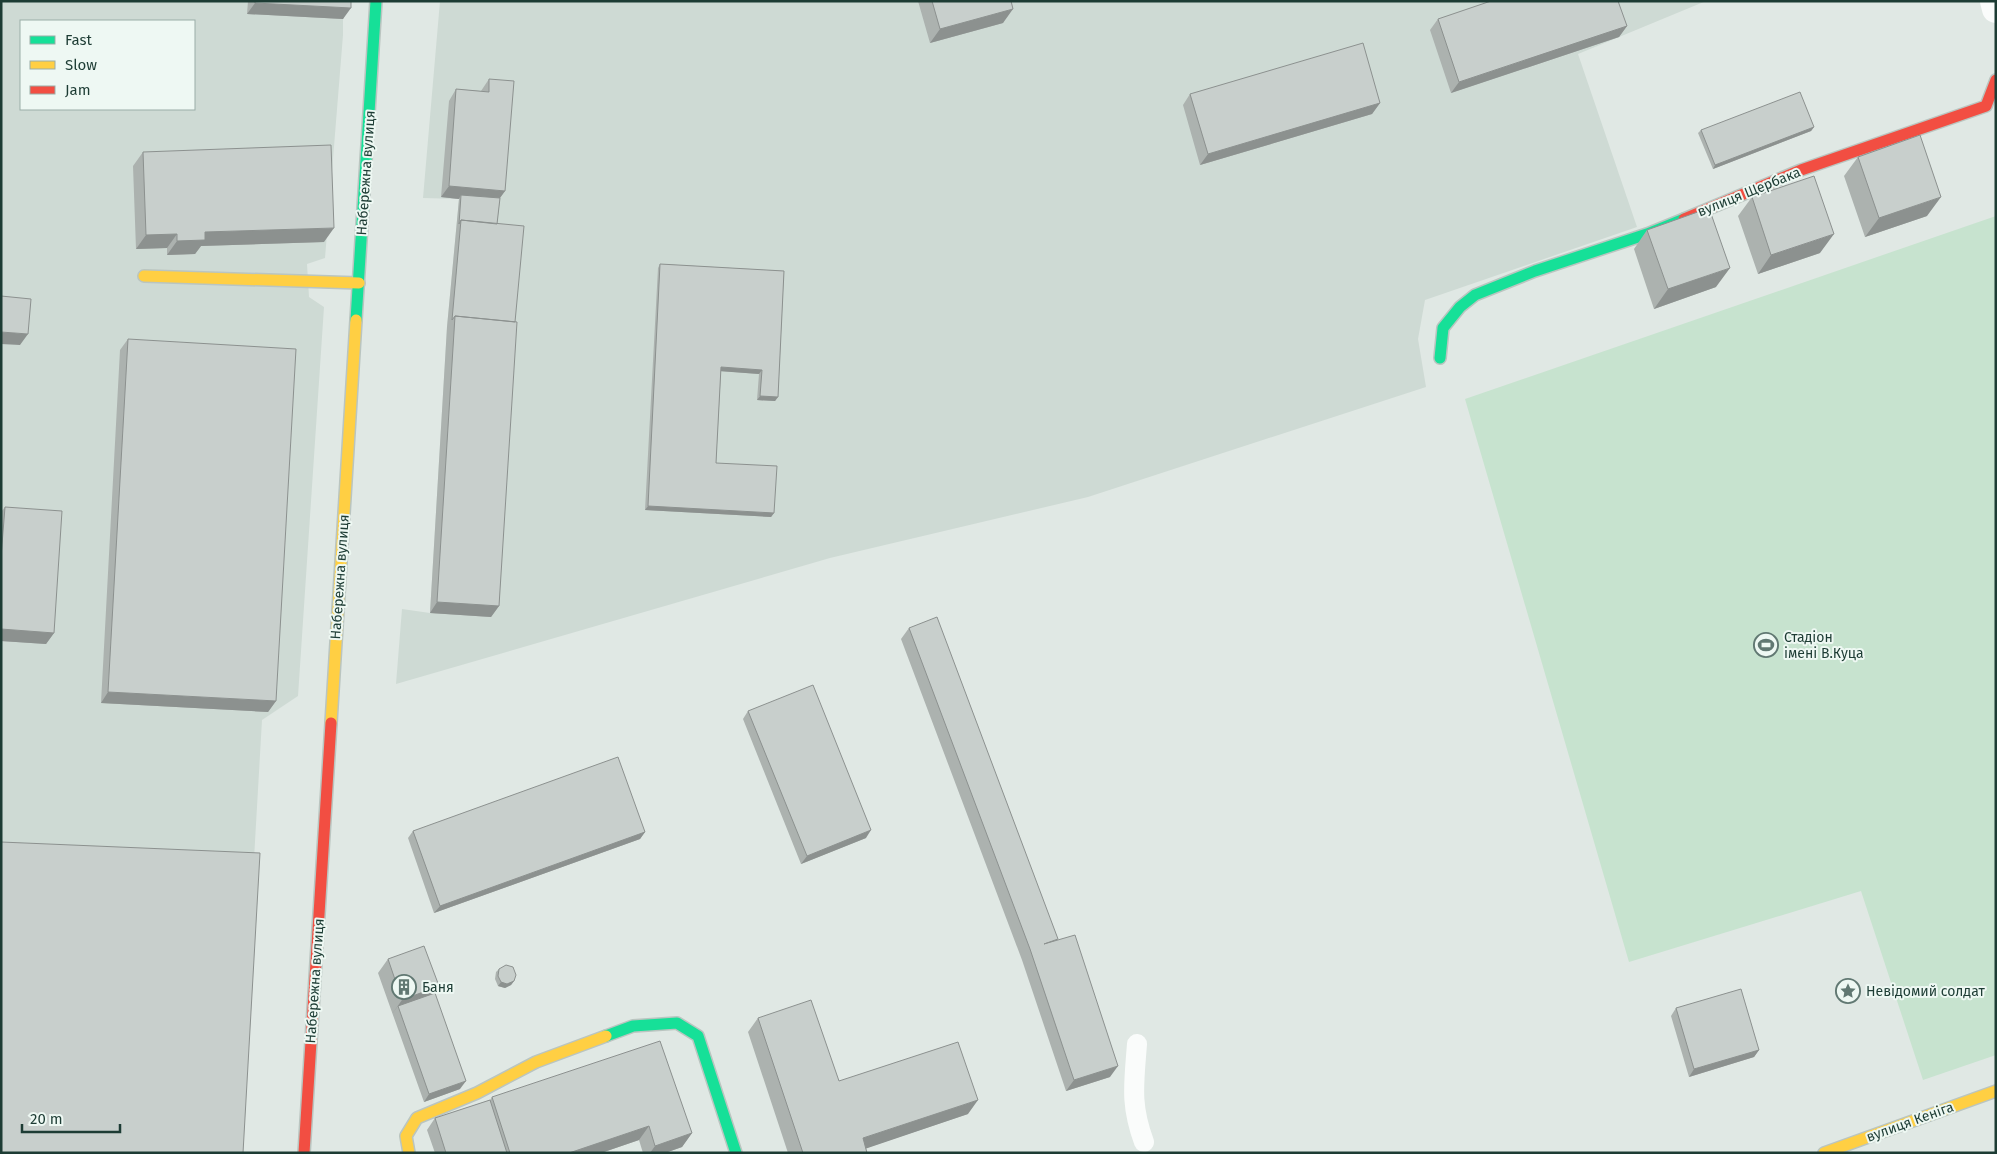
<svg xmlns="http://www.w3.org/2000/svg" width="1997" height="1154" font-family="'Fira Sans',sans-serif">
<rect width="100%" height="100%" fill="#e0e8e4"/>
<!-- built -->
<path fill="#cedad4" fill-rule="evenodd" d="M 1,1 L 343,1 L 343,35 L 325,258 L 307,264 L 309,297 L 324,307 L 298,696 L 262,720 L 254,859 L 1,1153 ZM 21,21 L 194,21 L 194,109 L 21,109 Z
M 440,1 L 1706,1 L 1578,54 L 1637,227 L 1425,300 L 1418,339 L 1426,387 L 1088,497 L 830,558 L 396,684 L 402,609 L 430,613 L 447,327 L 459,199 L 423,198 Z"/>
<!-- green -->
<path fill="#c7e3cf" d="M 1996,216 L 1996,1055 L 1923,1080 L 1861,891 L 1629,962 L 1465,399 Z"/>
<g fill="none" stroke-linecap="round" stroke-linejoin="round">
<defs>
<path id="fast" d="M 356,320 L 376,1
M 1440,358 L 1443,328 L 1460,307 L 1475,295 L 1535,271 L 1647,234 L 1684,219
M 606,1036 L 633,1026 L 677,1023 L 698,1036 L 736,1153"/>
<path id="slow" d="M 144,276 L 359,283
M 331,723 L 356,320
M 409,1153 L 406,1136 L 417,1118 L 477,1093 L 536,1062 L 606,1036
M 1824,1153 L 1996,1091"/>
<path id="jam" d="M 1684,219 L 1801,170 L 1986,106 L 1996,80
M 304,1153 L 331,723"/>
</defs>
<!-- fast casing -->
<use href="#fast" stroke="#bac5c0" stroke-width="14"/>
<!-- slow casing -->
<use href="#slow" stroke="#bac5c0" stroke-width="14"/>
<!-- jam casing -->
<use href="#jam" stroke="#bac5c0" stroke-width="14"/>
<!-- lane -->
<path stroke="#fafcfb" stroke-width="20" d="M 1137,1044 C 1134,1084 1130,1104 1144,1142"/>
<!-- street -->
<path stroke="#fafcfb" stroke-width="28" d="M 1994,1 L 1996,9"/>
<!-- fast -->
<use href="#fast" stroke="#16e098" stroke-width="11"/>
<!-- slow -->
<use href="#slow" stroke="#ffcf43" stroke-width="11"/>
<!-- jam -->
<use href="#jam" stroke="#f24e42" stroke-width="11"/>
</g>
<!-- wall -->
<path fill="#acb2af" d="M 248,1 L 351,1 L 343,19 L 247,14 Z
M 918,1 L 1011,1 L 1003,23 L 930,43 Z
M 1438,19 L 1627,26 L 1619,37 L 1451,93 L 1430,30 Z
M 489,79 L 505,191 L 500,198 L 497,224 L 515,322 L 499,606 L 491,617 L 430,613 L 447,327 L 459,199 L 441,197 L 449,101 L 456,89 L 481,91 Z
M 1190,94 L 1380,103 L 1372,114 L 1200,165 L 1183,105 Z
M 1814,127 L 1811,131 L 1713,169 L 1698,133 L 1701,130 Z
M 143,152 L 324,242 L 201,246 L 195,254 L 167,255 L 167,248 L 136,249 L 133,166 Z
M 1858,157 L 1927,216 L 1865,237 L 1844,176 Z
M 1752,197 L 1820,253 L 1758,274 L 1738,216 Z
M 1647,230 L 1716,287 L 1654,309 L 1634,249 Z
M 660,264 L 784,271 L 778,397 L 775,401 L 757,400 L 759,374 L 721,371 L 716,463 L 774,513 L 771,517 L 645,510 L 658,268 Z
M 128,339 L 276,701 L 268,712 L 101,703 L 120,350 Z
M 5,507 L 54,633 L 46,644 L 1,641 L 1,512 Z
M 909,628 L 1056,940 L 1110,1077 L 1066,1091 L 1022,960 L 901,639 Z
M 748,711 L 866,838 L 801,864 L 743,719 Z
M 413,831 L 645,832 L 640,839 L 434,913 L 408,838 Z
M 388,959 L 439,986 L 434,993 L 460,1089 L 424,1102 L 378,973 Z
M 499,969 L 514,981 L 511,985 L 505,988 L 498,986 L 495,979 L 496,972 Z
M 1676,1008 L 1759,1050 L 1754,1057 L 1689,1077 L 1671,1016 Z
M 758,1018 L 839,1081 L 968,1114 L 866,1148 L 867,1153 L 788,1153 L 748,1032 Z
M 492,1097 L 692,1133 L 682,1147 L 665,1153 L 643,1153 L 639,1140 L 601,1153 L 435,1153 L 427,1130 L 435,1118 L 490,1100 Z"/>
<!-- shaded-wall -->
<path fill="#8c918f" d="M 255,3 L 351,8 L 343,19 L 247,14 Z
M 1013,9 L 1003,23 L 930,43 L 940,29 Z
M 1627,26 L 1619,37 L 1451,93 L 1459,82 Z
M 1380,103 L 1372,114 L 1200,165 L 1208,154 Z
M 1814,127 L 1811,131 L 1713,169 L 1715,165 Z
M 449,186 L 505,191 L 497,202 L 461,195 L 459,199 L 441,197 Z
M 1941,197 L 1927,216 L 1865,237 L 1879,218 Z
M 334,228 L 324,242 L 201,246 L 195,254 L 167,255 L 177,241 L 205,232 Z
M 177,234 L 167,248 L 136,249 L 146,235 Z
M 1834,234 L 1820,253 L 1758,274 L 1771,255 Z
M 1730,268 L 1716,287 L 1654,309 L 1668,289 Z
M 1,332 L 28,334 L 20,345 L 1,344 Z
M 721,367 L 762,370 L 759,374 L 718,371 Z
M 760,396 L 778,397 L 775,401 L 757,400 Z
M 648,506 L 774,513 L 771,517 L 645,510 Z
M 437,602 L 499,606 L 491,617 L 430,613 Z
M 1,629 L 54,633 L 46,644 L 1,641 Z
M 108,692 L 276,701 L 268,712 L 101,703 Z
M 871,830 L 866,838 L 801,864 L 807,856 Z
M 645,832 L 640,839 L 434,913 L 440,906 Z
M 514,981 L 511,985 L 505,988 L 498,986 L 501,982 Z
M 439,986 L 429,1001 L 398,1006 L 392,1014 L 402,1000 Z
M 1759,1050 L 1754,1057 L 1689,1077 L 1694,1069 Z
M 1118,1066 L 1110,1077 L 1066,1091 L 1074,1080 Z
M 466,1081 L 460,1089 L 424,1102 L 429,1094 Z
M 978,1100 L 968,1114 L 853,1153 L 863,1138 Z
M 649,1126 L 639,1140 L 601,1153 L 569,1153 Z
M 692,1133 L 682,1147 L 665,1153 L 650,1153 L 655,1146 Z"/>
<!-- building -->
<path fill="#c8cfcc" stroke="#8c918f" d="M 255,1 L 351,1 L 351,8 L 255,3 Z
M 932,1 L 1011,1 L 1013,9 L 940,29 Z
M 1491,1 L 1618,1 L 1627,26 L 1459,82 L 1438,19 Z
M 1363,43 L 1380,103 L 1208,154 L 1190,94 Z
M 489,79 L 514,81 L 505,191 L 449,186 L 456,89 L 489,92 Z
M 1800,92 L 1814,127 L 1715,165 L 1701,130 Z
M 1920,135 L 1941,197 L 1879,218 L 1858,157 Z
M 331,145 L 334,228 L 205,232 L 205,240 L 177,241 L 177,234 L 146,235 L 143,152 Z
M 1814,176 L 1834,234 L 1771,255 L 1752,197 Z
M 461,195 L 500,198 L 497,224 L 461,220 L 459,224 Z
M 1709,208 L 1730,268 L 1668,289 L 1647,230 Z
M 461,220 L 524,226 L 515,322 L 455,316 L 452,320 Z
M 660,264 L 784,271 L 778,397 L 760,396 L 762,370 L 721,367 L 716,463 L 777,466 L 774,513 L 648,506 Z
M 1,296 L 31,299 L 28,334 L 1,332 Z
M 455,316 L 517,322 L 499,606 L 437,602 Z
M 128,339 L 296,349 L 276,701 L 108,692 Z
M 5,507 L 62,511 L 54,633 L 1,629 L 1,557 Z
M 937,617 L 1058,939 L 1044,944 L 1075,935 L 1118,1066 L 1074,1080 L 1030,949 L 909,628 Z
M 813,685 L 871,830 L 807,856 L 748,711 Z
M 618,757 L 645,832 L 440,906 L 413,831 Z
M 1,842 L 260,853 L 243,1153 L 1,1153 Z
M 424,946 L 439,986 L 402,1000 L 388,959 Z
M 506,965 L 513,967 L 516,975 L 514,981 L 507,984 L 501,982 L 498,976 L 499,969 Z
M 1741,989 L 1759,1050 L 1694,1069 L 1676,1008 Z
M 435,993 L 466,1081 L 429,1094 L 398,1006 Z
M 811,1000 L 839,1081 L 958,1042 L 978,1100 L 863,1138 L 867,1153 L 803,1153 L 758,1018 Z
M 660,1041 L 692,1133 L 655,1146 L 649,1126 L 569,1153 L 510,1153 L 492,1097 Z
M 490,1100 L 507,1153 L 446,1153 L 435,1118 Z"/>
<!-- icons -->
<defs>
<symbol id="stadium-ring" viewBox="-11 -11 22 22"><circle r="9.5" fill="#eef8f3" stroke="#617872" stroke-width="1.5"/><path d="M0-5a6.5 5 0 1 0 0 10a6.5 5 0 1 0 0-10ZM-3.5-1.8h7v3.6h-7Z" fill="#617872"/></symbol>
<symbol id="building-ring" viewBox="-11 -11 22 22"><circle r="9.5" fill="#eef8f3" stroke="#617872" stroke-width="1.5"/><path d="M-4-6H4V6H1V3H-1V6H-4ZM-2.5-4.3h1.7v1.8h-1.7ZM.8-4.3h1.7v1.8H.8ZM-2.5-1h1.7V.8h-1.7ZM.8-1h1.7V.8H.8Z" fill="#617872"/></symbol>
<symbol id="sight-ring" viewBox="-11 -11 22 22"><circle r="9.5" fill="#eef8f3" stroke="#617872" stroke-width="1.5"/><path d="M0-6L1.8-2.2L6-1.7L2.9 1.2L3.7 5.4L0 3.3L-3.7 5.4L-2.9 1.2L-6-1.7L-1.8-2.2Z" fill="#617872"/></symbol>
</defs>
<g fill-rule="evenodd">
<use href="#stadium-ring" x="1752" y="631" width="28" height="28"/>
<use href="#building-ring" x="390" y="973" width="28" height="28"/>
<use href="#sight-ring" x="1834" y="977" width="28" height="28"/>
</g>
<g text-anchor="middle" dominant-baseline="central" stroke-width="4" stroke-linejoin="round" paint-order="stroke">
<!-- street labels -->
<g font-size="14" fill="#1d3c34" stroke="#eef8f3">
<text transform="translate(366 173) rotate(-86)">Набережна вулиця</text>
<text transform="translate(1749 192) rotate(-22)">вулиця Щербака</text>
<text transform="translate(340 577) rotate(-86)">Набережна вулиця</text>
<text transform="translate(315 981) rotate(-86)">Набережна вулиця</text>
<text transform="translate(1910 1122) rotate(-20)">вулиця Кеніга</text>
</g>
<!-- poi labels -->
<g font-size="14" fill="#1d3c34" stroke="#eef8f3" text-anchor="start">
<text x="1784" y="637">Стадіон<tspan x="1784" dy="16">імені В.Куца</tspan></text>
<text x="422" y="987">Баня</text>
<text x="1866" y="991">Невідомий солдат</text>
</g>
</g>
<!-- border -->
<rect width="1997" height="1154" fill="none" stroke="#1d3c34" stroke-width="5"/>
<!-- legend -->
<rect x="20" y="20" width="175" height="90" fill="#eef8f3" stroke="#9aada7"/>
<rect x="30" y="36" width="25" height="8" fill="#16e098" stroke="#9aada7"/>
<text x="65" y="45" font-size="15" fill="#1d3c34">Fast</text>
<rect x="30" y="61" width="25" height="8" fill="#ffcf43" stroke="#9aada7"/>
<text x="65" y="70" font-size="15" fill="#1d3c34">Slow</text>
<rect x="30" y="86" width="25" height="8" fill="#f24e42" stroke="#9aada7"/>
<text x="65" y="95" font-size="15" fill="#1d3c34">Jam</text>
<!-- scale -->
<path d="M22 1124v8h98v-8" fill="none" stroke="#1d3c34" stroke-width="2.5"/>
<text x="30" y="1124" font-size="15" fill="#1d3c34" stroke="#eef8f3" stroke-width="4" paint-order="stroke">20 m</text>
</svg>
